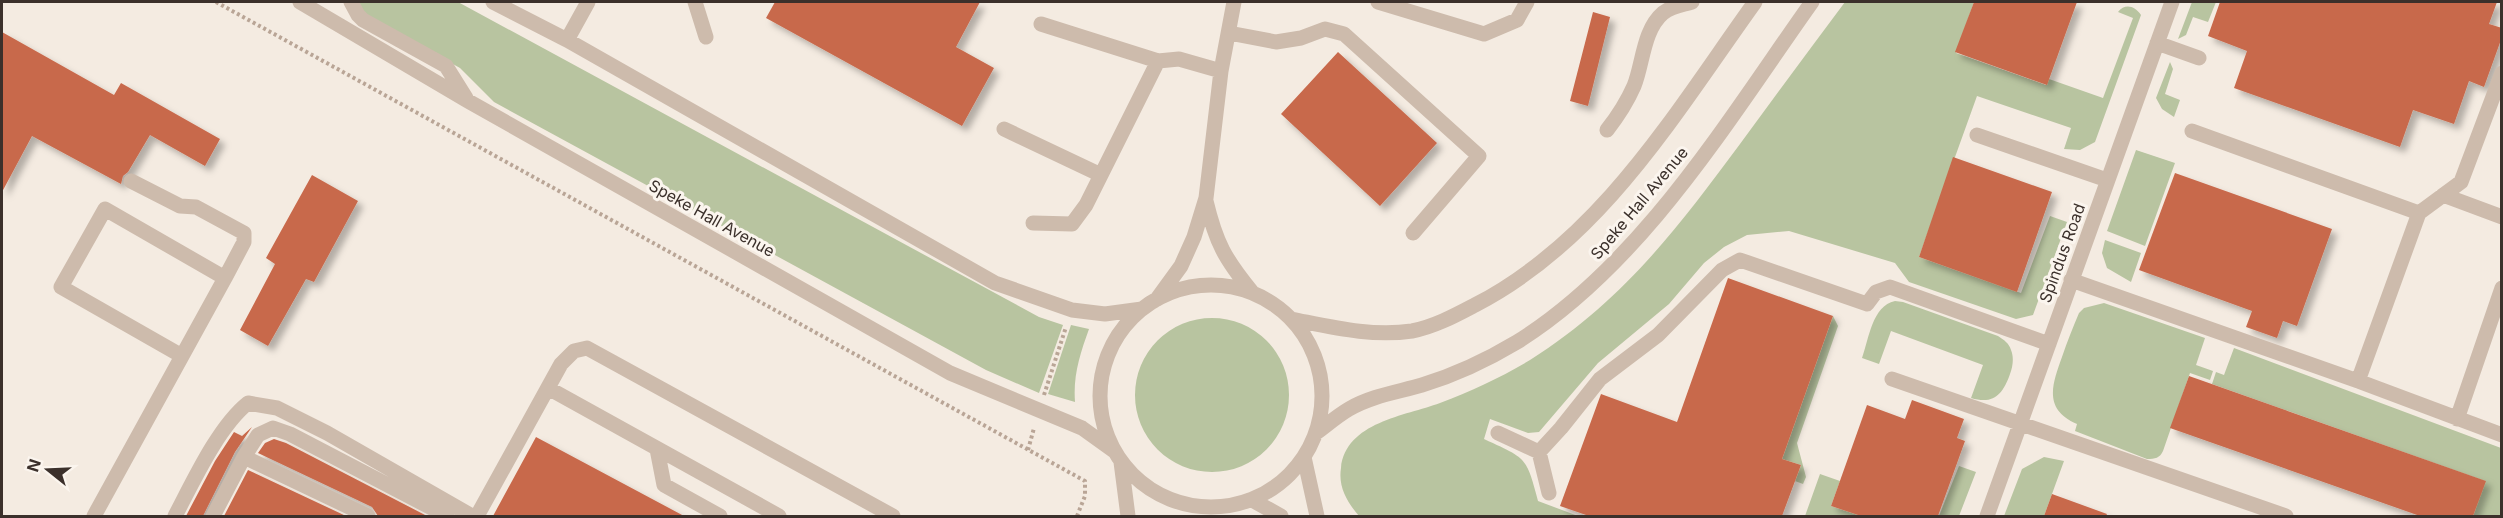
<svg xmlns="http://www.w3.org/2000/svg" width="2503" height="518" font-family="Inter,sans-serif">
<defs>
<filter id="shadow"><feDropShadow dx="5.5" dy="5.5" stdDeviation="3" flood-color="#0004"/></filter>
</defs>
<rect width="100%" height="100%" fill="#f4ebe1"/>
<!-- green -->
<path fill="#b8c4a0" d="M 359,2 L 458,2 L 1039,317 L 1063,325 L 1039,393 L 986,370 L 494,102 L 460,68 L 365,15 Z
M 1845,2 L 1974,2 L 1956,53 L 2046,85 L 2049,79 L 2103,98 L 2133,18 L 2118,12 C 2125,3 2135,6 2141,15 L 2095,142 L 2080,150 L 2064,149 L 2071,128 L 1977,96 L 1919,257 L 2021,293 L 2050,216 L 2067,222 L 2033,315 L 2016,319 L 1909,282 L 1895,263 L 1789,231 L 1747,235 L 1724,247 L 1704,263 L 1669,304 L 1598,363 L 1539,432 L 1528,433 L 1490,419 L 1484,439 C 1527,459 1526,456 1538,501 L 1578,516 L 1359,516 C 1347,502 1338,487 1341,468 C 1346,422 1405,416 1440,403 C 1471,391 1502,377 1530,360 C 1623,301 1676,230 1740,144 C 1775,96 1810,49 1845,2 Z
M 2192,2 L 2216,2 L 2208,22 L 2193,17 L 2186,35 L 2178,39 Z
M 2170,62 L 2173,69 L 2165,94 L 2180,100 L 2174,117 L 2162,109 L 2156,98 Z
M 2136,150 L 2175,163 L 2145,246 L 2107,231 Z
M 2105,240 L 2141,253 L 2131,282 L 2107,268 L 2102,253 Z
M 1895,301 L 1903,302 L 1998,336 C 2004,340 2009,343 2011,350 C 2014,357 2013,366 2010,374 C 2003,394 1994,405 1971,398 L 1983,365 L 1891,331 L 1879,364 L 1862,358 C 1869,339 1872,306 1895,301 Z
M 2104,303 L 2205,338 L 2196,365 L 2213,371 L 2210,380 L 2190,373 L 2163,451 C 2160,458 2155,459 2147,459 L 2075,431 L 2077,424 C 2043,409 2052,385 2062,357 C 2067,342 2073,327 2079,313 L 2084,308 Z
M 1833,316 L 1838,326 L 1797,443 L 1806,477 L 1803,484 L 1795,481 L 1801,465 L 1782,459 Z
M1135 395a77 77 0 1 1 154 0a77 77 0 1 1-154 0Z
M 1071,325 L 1089,329 C 1080,354 1073,375 1075,402 L 1048,394 Z
M 2234,348 L 2501,448 L 2501,516 L 2473,516 L 2485,481 L 2212,384 L 2216,372 L 2224,375 Z
M 2044,457 L 2064,461 L 2044,516 L 2004,516 L 2022,469 Z
M 1959,466 L 1976,472 L 1959,516 L 1939,516 Z
M 1820,474 L 1840,481 L 1831,506 L 1861,516 L 1805,516 Z"/>
<!-- building -->
<path fill="#c8694b" filter="url(#shadow)" d="M 775,2 L 980,2 L 956,47 L 994,68 L 962,126 L 766,18 Z
M 1974,2 L 2077,2 L 2047,85 L 1955,52 Z
M 2220,2 L 2497,2 L 2489,24 L 2502,28 L 2502,37 L 2484,87 L 2469,81 L 2454,124 L 2413,110 L 2400,147 L 2234,88 L 2247,51 L 2208,36 Z
M 1593,12 L 1610,17 L 1588,106 L 1570,101 Z
M 2,32 L 114,95 L 121,83 L 220,139 L 205,166 L 150,135 L 128,172 L 123,176 L 121,184 L 32,136 L 2,192 Z
M 1338,52 L 1437,143 L 1380,206 L 1281,114 Z
M 1953,157 L 2052,192 L 2017,292 L 1919,257 Z
M 2175,173 L 2332,229 L 2297,326 L 2283,321 L 2277,338 L 2246,327 L 2252,311 L 2139,270 Z
M 312,175 L 358,201 L 314,282 L 306,279 L 268,346 L 240,330 L 275,264 L 266,258 Z
M 1728,278 L 1833,316 L 1782,459 L 1801,465 L 1782,516 L 1589,516 L 1560,506 L 1601,394 L 1677,422 Z
M 2189,376 L 2486,481 L 2473,516 L 2420,516 L 2170,428 Z
M 1912,400 L 1964,419 L 1957,438 L 1965,441 L 1938,516 L 1861,516 L 1831,506 L 1867,405 L 1905,419 Z
M 252,427 L 235,452 L 203,516 L 186,516 L 215,461 L 234,432 L 242,436 Z
M 536,437 L 684,516 L 493,516 Z
M 274,439 L 286,443 L 427,516 L 378,516 L 372,507 L 258,453 L 265,443 Z
M 248,470 L 346,516 L 224,516 Z
M 2052,494 L 2107,514 L 2106,516 L 2044,516 Z"/>
<g fill="none" stroke-linecap="round" stroke-linejoin="round">
<!-- path -->
<path stroke="#b9a596" stroke-width="4" stroke-dasharray="3 3" stroke-linecap="butt" d="M 216,2 L 1085,481 L 1085,496 L 1077,516
M 1044,395 L 1066,327
M 1028,450 L 1034,428"/>
<!-- minor -->
<path stroke="#cdbbac" stroke-width="15" d="M 300,2 L 468,101 L 950,373 L 1082,428 L 1114,451
M 351,2 L 358,15 L 363,20 L 446,66 L 466,98
M 493,2 L 567,40 L 995,283 L 1072,310 L 1105,314 L 1142,309
M 695,2 L 706,37
M 1378,2 L 1484,34 L 1517,20 L 1527,2
M 1229,33 L 1276,42 L 1301,38 L 1325,29 L 1344,34 L 1479,156 L 1413,233
M 567,40 L 588,2
M 2157,43 L 2199,58
M 1158,61 L 1179,59 L 1221,71
M 1004,129 L 1101,175
M 1607,130 C 1618,116 1627,102 1634,86 C 1643,64 1643,30 1663,13 C 1672,6 1682,5 1692,2
M 2192,131 L 2419,213 L 2358,381
M 1977,135 L 2107,180
M 131,181 L 180,206 L 196,207 L 244,233 L 244,242 L 225,278
M 2443,195 L 2502,217
M 1206,201 C 1216,243 1225,259 1252,292
M 2419,213 L 2461,182 L 2502,73
M 1033,223 L 1072,224 L 1086,205 L 1158,61 L 1041,24
M 2071,280 L 2358,381 L 2502,435
M1100 396a111 111 0 1 1 222 0a111 111 0 1 1-222 0Z
M 1157,299 L 1181,266 L 1194,237 L 1206,198 L 1221,71 L 1234,2
M 1291,319 C 1332,327 1371,337 1412,331 C 1434,327 1456,315 1475,305 C 1601,240 1675,113 1755,2
M 1892,379 L 2286,516
M 548,388 L 779,516
M 2457,419 L 2502,288
M 1316,433 C 1327,425 1337,416 1349,409 C 1371,396 1398,392 1422,385 C 1455,375 1487,360 1517,342 C 1642,264 1728,120 1812,2
M 1498,433 L 1539,452
M 657,449 L 664,485 L 720,516
M 244,457 L 258,435 L 273,428 L 290,434 L 447,516
M 1304,457 L 1317,516
M 1121,462 L 1128,516
M 1549,493 L 1539,452 L 1561,428 L 1600,379 L 1658,335 L 1722,270 L 1740,260 L 1867,304 L 1876,292 L 1890,287 L 2049,344
M 1252,500 L 1281,516
M 94,516 L 225,278 L 105,209 L 61,287 L 182,356
M 175,516 C 193,482 218,427 248,403 L 277,408 L 327,433 L 472,516
M 213,516 L 244,457 L 368,516
M 477,516 L 561,364 L 574,351 L 587,348 L 893,516
M 1987,516 L 2172,2"/>
</g>
<g text-anchor="middle" dominant-baseline="central" stroke-width="6" stroke-linejoin="round" paint-order="stroke">
<!-- street labels -->
<g font-size="16" fill="#3b302b" stroke="#fbf5ee">
<text transform="translate(1639 203) rotate(-50)">Speke Hall Avenue</text>
<text transform="translate(712 218) rotate(29)">Speke Hall Avenue</text>
<text transform="translate(2062 253) rotate(-70)">Spindus Road</text>
</g>
</g>
<!-- border -->
<rect width="2503" height="518" fill="none" stroke="#3b302b" stroke-width="6"/>
<!-- north arrow -->
<g transform="translate(48 470) rotate(288)" stroke="#fbf5ee" stroke-width="4.5" paint-order="stroke">
<path d="M0-4.5L10 22L0 15L-10 22Z" fill="#3b302b"/>
<text y="-9" font-size="16" font-weight="bold" text-anchor="middle" fill="#3b302b">N</text>
</g>
</svg>
